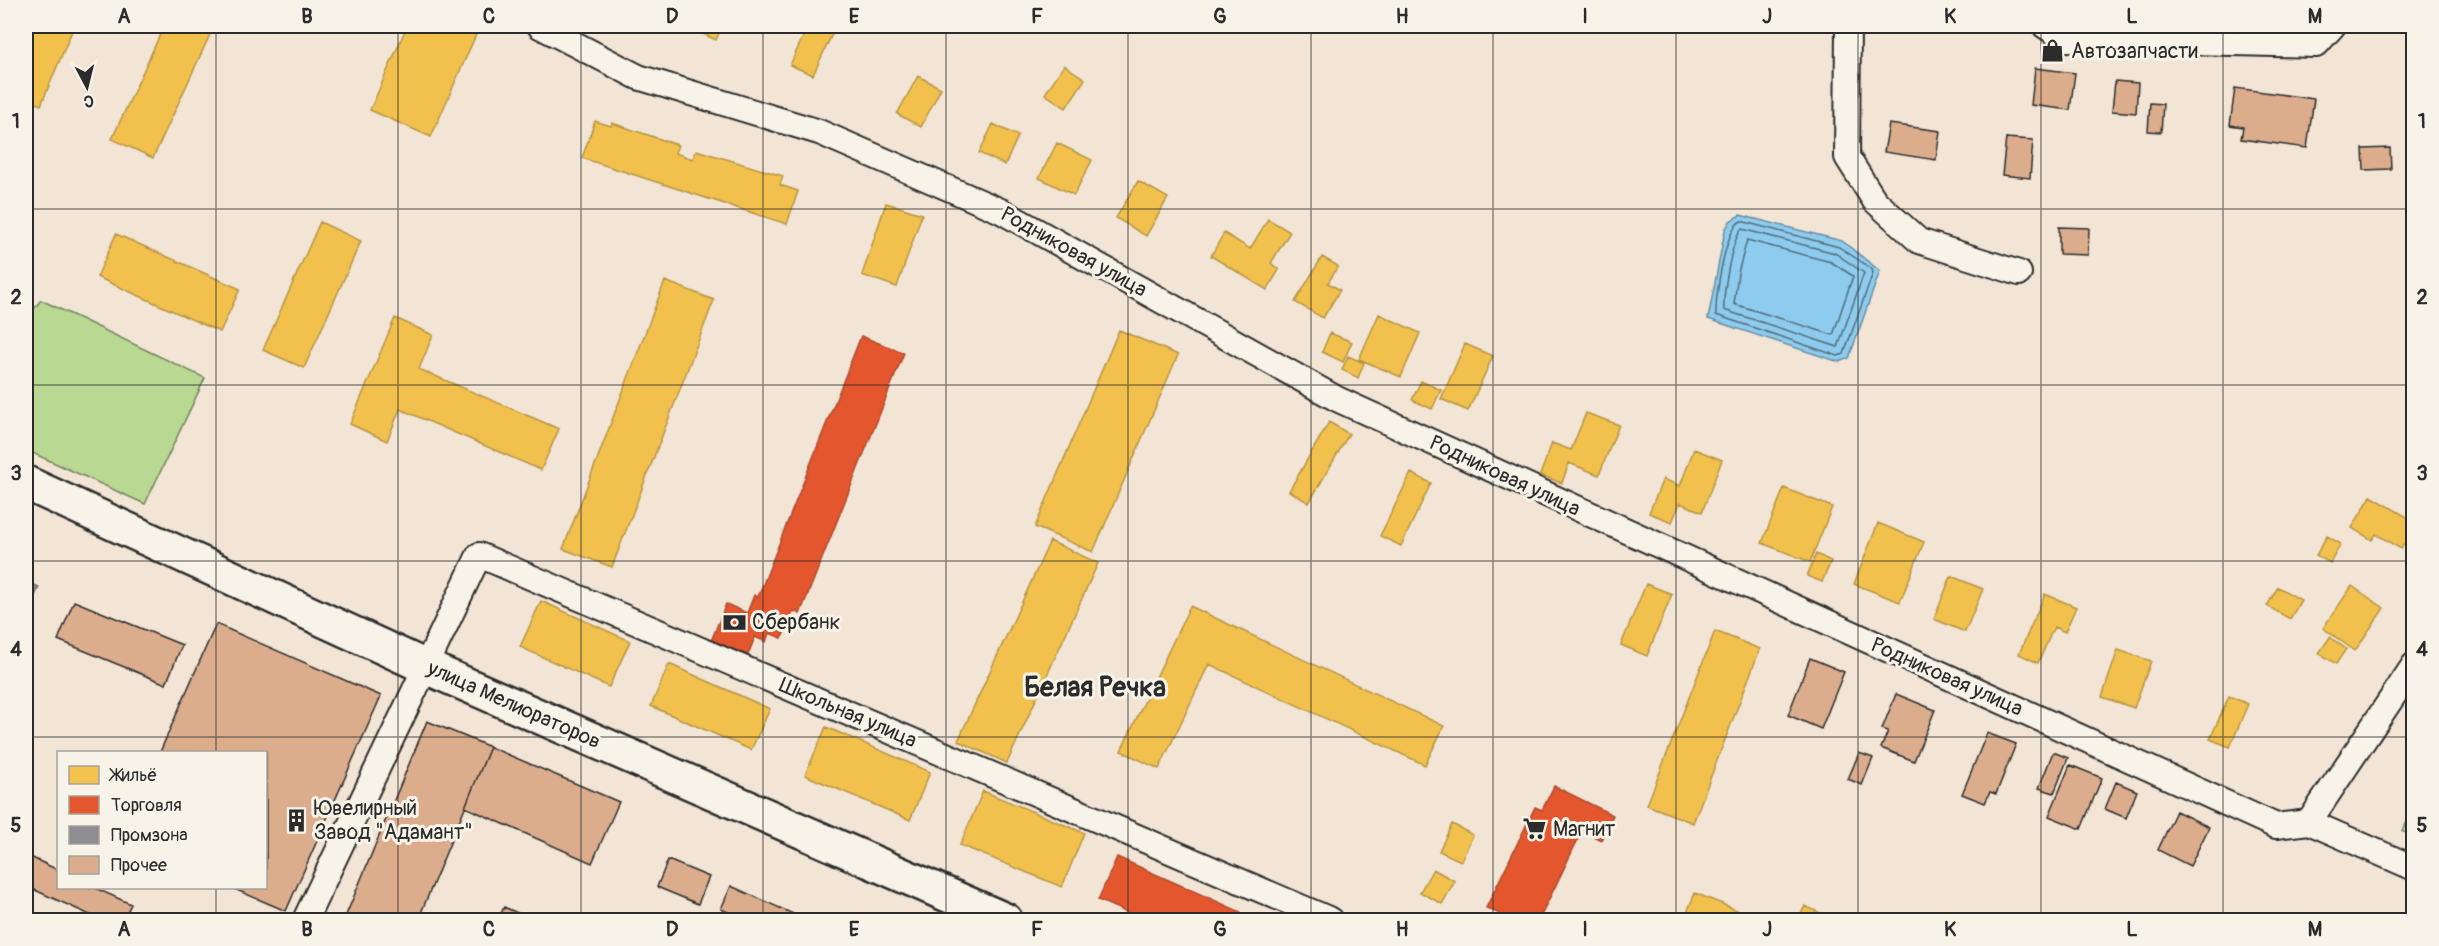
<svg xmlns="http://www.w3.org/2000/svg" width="2439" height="946" font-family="Pangolin,sans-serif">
<rect width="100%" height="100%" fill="#f2e5d6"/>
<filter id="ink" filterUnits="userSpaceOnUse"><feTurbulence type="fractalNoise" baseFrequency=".0167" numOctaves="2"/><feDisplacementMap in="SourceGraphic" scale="12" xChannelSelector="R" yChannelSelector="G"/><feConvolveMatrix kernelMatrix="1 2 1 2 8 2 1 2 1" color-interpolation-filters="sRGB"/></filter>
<g filter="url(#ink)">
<!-- green -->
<path fill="#b9d891" stroke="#72825e" stroke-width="1.5" d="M 41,300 L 205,378 L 145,504 L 26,450 L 26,319 Z
M 2413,811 L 2413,837 L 2402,831 Z"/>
<!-- water -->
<path fill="#8dccee" stroke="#668ca0" stroke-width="1.5" d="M 1740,215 L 1842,241 L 1880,271 L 1849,358 L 1839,362 L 1708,319 L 1725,230 L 1730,221 Z"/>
<!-- homes -->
<path fill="#f2c14e" stroke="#b69444" stroke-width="1.5" d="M 28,26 L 74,26 L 41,105 L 26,99 L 26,32 Z
M 164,26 L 214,26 L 153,158 L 112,139 Z
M 407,26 L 467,26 L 478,30 L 431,137 L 370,110 Z
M 699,26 L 722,26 L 716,40 L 697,31 Z
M 808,26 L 820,26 L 833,32 L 813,75 L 790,65 Z
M 1064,65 L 1085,79 L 1066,108 L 1045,94 Z
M 918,76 L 941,88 L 921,127 L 897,114 Z
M 595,121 L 611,126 L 612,123 L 678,145 L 675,153 L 693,159 L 696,150 L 783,176 L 780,185 L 798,191 L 787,224 L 582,158 Z
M 993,124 L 1018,136 L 1005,165 L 979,153 Z
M 1057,143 L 1092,160 L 1074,195 L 1039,178 Z
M 1138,181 L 1168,198 L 1146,236 L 1116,218 Z
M 886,203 L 922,214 L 897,287 L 862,275 Z
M 1268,219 L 1290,232 L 1271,263 L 1279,270 L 1267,290 L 1211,256 L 1224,233 L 1250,249 Z
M 320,222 L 361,241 L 304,368 L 263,350 Z
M 116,234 L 240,289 L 220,332 L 97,277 Z
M 1322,257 L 1338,266 L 1328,283 L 1340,290 L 1323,318 L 1295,302 Z
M 665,281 L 714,300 L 612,567 L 563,549 Z
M 1379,314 L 1420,333 L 1401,377 L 1359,359 Z
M 395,318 L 433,335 L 419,369 L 559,429 L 541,470 L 400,409 L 387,441 L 350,424 Z
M 1119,330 L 1178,355 L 1093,552 L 1035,527 Z
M 1330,333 L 1352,342 L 1343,362 L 1322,352 Z
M 1465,344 L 1493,356 L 1468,411 L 1441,399 Z
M 1348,356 L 1364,363 L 1358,378 L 1342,370 Z
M 1421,381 L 1441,390 L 1432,409 L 1412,400 Z
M 1586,413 L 1619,425 L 1599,475 L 1569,463 L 1562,483 L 1540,475 L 1552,443 L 1571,450 Z
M 1329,422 L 1349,434 L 1309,503 L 1289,491 Z
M 1694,449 L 1722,460 L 1702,512 L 1680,503 L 1672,522 L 1649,513 L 1663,479 L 1680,486 Z
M 1411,473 L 1431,483 L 1401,546 L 1380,536 Z
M 1784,488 L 1832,507 L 1810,562 L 1762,543 Z
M 2371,496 L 2414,521 L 2414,528 L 2401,549 L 2376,534 L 2372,540 L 2352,528 Z
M 1878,523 L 1924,542 L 1900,602 L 1854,584 Z
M 2327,536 L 2341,544 L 2330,563 L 2316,555 Z
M 1050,541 L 1098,563 L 1007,763 L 958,741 Z
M 1816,554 L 1831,561 L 1822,582 L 1807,576 Z
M 1951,576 L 1983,589 L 1965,632 L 1934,619 Z
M 1646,584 L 1672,594 L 1647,656 L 1621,645 Z
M 2352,586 L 2384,608 L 2355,651 L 2323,628 Z
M 2278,587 L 2301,600 L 2290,619 L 2267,606 Z
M 2045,594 L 2076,607 L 2065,632 L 2054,627 L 2038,663 L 2019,654 Z
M 541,601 L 630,641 L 609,687 L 520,647 Z
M 1190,606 L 1444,726 L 1425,765 L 1209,664 L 1159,769 L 1121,751 Z
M 1715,631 L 1760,649 L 1693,823 L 1647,805 Z
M 2330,637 L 2346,649 L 2336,664 L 2319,653 Z
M 2118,650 L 2151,661 L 2134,708 L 2102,697 Z
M 669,664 L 770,709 L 751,750 L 651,706 Z
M 2229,696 L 2248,704 L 2230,747 L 2210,739 Z
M 826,727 L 930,772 L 910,820 L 805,775 Z
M 983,791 L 1084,833 L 1062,887 L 960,845 Z
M 1452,824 L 1473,835 L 1461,861 L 1439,851 Z
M 1433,869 L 1455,881 L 1442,904 L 1420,892 Z
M 1695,893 L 1739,911 L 1735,920 L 1684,920 Z
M 1805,906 L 1829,917 L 1827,920 L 1798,920 Z"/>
<!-- shops -->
<path fill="#e4572e" stroke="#ac4a2d" stroke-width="1.5" d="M 861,336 L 904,353 L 800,614 L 793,611 L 782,638 L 769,633 L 766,642 L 755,637 L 748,655 L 711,641 L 726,604 L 747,613 L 754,595 L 758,597 Z
M 1554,786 L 1613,815 L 1601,840 L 1582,831 L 1539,920 L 1513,920 L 1486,908 L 1535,807 L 1542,810 Z
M 1117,857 L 1241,912 L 1237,920 L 1144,920 L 1098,900 Z"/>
<!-- industry -->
<path fill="#8d8d92" stroke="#707073" stroke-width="1.5" d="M 26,581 L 39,587 L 26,615 Z"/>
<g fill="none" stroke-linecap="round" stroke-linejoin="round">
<!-- shore -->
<path stroke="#526b79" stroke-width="1.5" d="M 1741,221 L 1839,247 L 1872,269 L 1873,273 L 1844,354 L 1838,356 L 1716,315 C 1715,297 1725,229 1741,221 Z
M 1742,229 L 1835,253 L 1864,273 L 1838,347 L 1724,310 C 1723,294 1731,240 1742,229 Z
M 1747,240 L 1831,262 L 1853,276 L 1833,335 L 1734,304 L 1738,273 Z"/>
</g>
<!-- building -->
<path fill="#dcad8d" stroke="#2b2b2b" stroke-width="1.5" d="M 2035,68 L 2075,73 L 2070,110 L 2031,105 Z
M 2115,81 L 2138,83 L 2136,113 L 2112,111 Z
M 2235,88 L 2314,99 L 2307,148 L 2241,139 L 2243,127 L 2230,125 Z
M 2150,103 L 2163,104 L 2161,132 L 2148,131 Z
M 1889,124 L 1940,131 L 1936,160 L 1884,152 Z
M 2006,138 L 2033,140 L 2030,178 L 2002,175 Z
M 2390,148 L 2391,169 L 2364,170 L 2363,149 Z
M 2059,227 L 2089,228 L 2088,255 L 2059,254 Z
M 74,601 L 182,645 L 166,684 L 58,640 Z
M 216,624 L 381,696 L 286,911 L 232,888 L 266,888 L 266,752 L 160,752 Z
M 1810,658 L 1844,672 L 1821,729 L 1788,715 Z
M 1896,694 L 1935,710 L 1914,761 L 1881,748 L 1888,731 L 1882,729 Z
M 427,721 L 490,747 L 465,807 L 418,920 L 344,920 Z
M 1987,733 L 2016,744 L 1996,794 L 1990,792 L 1985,803 L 1962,794 Z
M 490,747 L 619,802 L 592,863 L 465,807 Z
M 2053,752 L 2068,758 L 2054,793 L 2039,788 Z
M 1859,753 L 1873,758 L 1862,785 L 1848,779 Z
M 2070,765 L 2102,778 L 2081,829 L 2049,816 Z
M 2116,782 L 2137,791 L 2126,818 L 2105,809 Z
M 2176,811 L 2209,827 L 2190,866 L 2158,850 Z
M 26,855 L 58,870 L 58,888 L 95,888 L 131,904 L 123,920 L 101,920 L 26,886 Z
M 668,860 L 709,877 L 698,904 L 657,887 Z
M 731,886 L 800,917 L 798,920 L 747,920 L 721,909 Z
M 504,907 L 533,920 L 498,920 Z"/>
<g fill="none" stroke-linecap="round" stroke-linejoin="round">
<defs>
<path id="street" d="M 540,26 L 638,77 L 819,132 L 1001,211 L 1337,399 L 2276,826 L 2309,822 L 2414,665
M 1848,26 L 1847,157 L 1875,201 L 1919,241 L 2019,273
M 2045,26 L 2065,39 L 2316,45 L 2333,26
M 2309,822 L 2414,868
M 305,920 L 479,555 L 1331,920"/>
<path id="secondary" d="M 26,483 L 424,666 L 1005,920"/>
</defs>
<!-- street casing -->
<use href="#street" stroke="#2b2b2b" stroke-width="28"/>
<!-- secondary casing -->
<use href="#secondary" stroke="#2b2b2b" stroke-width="38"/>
<!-- street -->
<use href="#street" stroke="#f7f3e8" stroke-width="24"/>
<!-- secondary -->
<use href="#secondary" stroke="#f7f3e8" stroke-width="33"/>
</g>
</g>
<!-- grid -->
<path fill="none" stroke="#2b2b2b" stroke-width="1.5" stroke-opacity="0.55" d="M 216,26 L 216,752M 398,26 L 398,920M 581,26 L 581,920M 763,26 L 763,920M 946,26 L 946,920M 1128,26 L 1128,920M 1311,26 L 1311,920M 1493,26 L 1493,920M 1676,26 L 1676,920M 1858,26 L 1858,920M 2041,26 L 2041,920M 2223,26 L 2223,920M 26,209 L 2414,209M 26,385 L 2414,385M 26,561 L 2414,561M 26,737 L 2414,737M 216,888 L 216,920"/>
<!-- icons -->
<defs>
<symbol id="shop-bare" viewBox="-9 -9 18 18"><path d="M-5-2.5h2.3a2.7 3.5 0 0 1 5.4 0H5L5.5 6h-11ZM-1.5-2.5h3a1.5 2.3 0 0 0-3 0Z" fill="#2b2b2b" stroke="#f7f3e8" stroke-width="2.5" paint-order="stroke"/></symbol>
<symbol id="bank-bare" viewBox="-9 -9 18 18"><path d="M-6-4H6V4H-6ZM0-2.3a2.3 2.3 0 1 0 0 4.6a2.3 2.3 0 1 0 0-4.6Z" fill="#2b2b2b" stroke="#f7f3e8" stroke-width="2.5" paint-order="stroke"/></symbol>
<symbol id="building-bare" viewBox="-9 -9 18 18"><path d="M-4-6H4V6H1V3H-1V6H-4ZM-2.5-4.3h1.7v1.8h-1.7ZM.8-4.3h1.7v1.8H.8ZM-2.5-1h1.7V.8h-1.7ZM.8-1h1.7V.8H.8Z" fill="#2b2b2b" stroke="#f7f3e8" stroke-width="2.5" paint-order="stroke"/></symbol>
<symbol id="supermarket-bare" viewBox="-9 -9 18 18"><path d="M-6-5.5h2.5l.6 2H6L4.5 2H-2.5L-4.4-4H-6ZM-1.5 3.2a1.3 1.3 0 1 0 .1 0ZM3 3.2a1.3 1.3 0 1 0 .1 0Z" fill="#2b2b2b" stroke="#f7f3e8" stroke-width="2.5" paint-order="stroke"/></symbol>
</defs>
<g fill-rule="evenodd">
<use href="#shop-bare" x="2036" y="34" width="33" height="33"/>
<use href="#bank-bare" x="718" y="606" width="33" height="33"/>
<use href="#building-bare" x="280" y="804" width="33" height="33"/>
<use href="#supermarket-bare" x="1518" y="812" width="33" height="33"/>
</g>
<g text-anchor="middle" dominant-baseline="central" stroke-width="6" stroke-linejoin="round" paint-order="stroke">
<!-- poi labels -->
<g font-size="21" fill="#2b2b2b" stroke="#f7f3e8" text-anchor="start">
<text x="2071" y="51">Автозапчасти</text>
<text x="752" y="622">Сбербанк</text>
<text x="314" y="808">Ювелирный<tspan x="314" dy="24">Завод "Адамант"</tspan></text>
<text x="1553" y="829">Магнит</text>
</g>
<!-- street labels -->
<g font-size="21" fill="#2b2b2b" stroke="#f7f3e8">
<text transform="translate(1074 252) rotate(29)">Родниковая улица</text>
<text transform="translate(1505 476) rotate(25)">Родниковая улица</text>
<text transform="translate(1947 677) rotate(24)">Родниковая улица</text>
<text transform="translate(514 705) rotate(24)">улица Мелиораторов</text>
<text transform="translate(848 713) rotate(23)">Школьная улица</text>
</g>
<!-- district labels -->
<g font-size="27" font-weight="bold" fill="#2b2b2b" stroke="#f7f3e8">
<text x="1095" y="687">Белая Речка</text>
</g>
</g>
<!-- margin -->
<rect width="2439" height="946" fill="none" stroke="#f7f3e8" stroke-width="66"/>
<!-- legend -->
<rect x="57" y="751" width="210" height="138" fill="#f7f3e8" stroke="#a5a39c" stroke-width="1.5"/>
<rect x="69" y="766" width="30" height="18" fill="#f2c14e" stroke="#a5a39c" stroke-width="1.5"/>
<text x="111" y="781" font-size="18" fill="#2b2b2b">Жильё</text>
<rect x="69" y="796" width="30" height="18" fill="#e4572e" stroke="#a5a39c" stroke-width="1.5"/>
<text x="111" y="811" font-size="18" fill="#2b2b2b">Торговля</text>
<rect x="69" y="826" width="30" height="18" fill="#8d8d92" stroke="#a5a39c" stroke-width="1.5"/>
<text x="111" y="841" font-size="18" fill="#2b2b2b">Промзона</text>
<rect x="69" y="856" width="30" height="18" fill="#dcad8d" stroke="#a5a39c" stroke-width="1.5"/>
<text x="111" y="871" font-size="18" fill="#2b2b2b">Прочее</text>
<!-- north arrow -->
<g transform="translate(87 87) rotate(173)" stroke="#f7f3e8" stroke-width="4.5" paint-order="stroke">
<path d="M0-4.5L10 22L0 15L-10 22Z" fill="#2b2b2b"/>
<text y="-9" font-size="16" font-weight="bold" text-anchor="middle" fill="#2b2b2b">С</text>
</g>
<rect x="33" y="33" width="2373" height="880" fill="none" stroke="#2b2b2b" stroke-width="2"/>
<g font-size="20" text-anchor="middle" font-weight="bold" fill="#2b2b2b">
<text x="124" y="23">A</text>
<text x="307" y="23">B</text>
<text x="489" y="23">C</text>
<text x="672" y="23">D</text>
<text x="854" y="23">E</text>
<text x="1037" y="23">F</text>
<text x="1220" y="23">G</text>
<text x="1402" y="23">H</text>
<text x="1585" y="23">I</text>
<text x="1767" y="23">J</text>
<text x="1950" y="23">K</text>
<text x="2132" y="23">L</text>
<text x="2315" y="23">M</text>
<text x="16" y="128">1</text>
<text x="2422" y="128">1</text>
<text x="16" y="304">2</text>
<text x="2422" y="304">2</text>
<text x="16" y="480">3</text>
<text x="2422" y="480">3</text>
<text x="16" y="656">4</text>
<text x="2422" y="656">4</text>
<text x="16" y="832">5</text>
<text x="2422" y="832">5</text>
<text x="124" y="936">A</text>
<text x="307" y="936">B</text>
<text x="489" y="936">C</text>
<text x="672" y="936">D</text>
<text x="854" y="936">E</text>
<text x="1037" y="936">F</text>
<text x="1220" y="936">G</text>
<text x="1402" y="936">H</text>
<text x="1585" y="936">I</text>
<text x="1767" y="936">J</text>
<text x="1950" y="936">K</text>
<text x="2132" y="936">L</text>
<text x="2315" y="936">M</text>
</g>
</svg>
